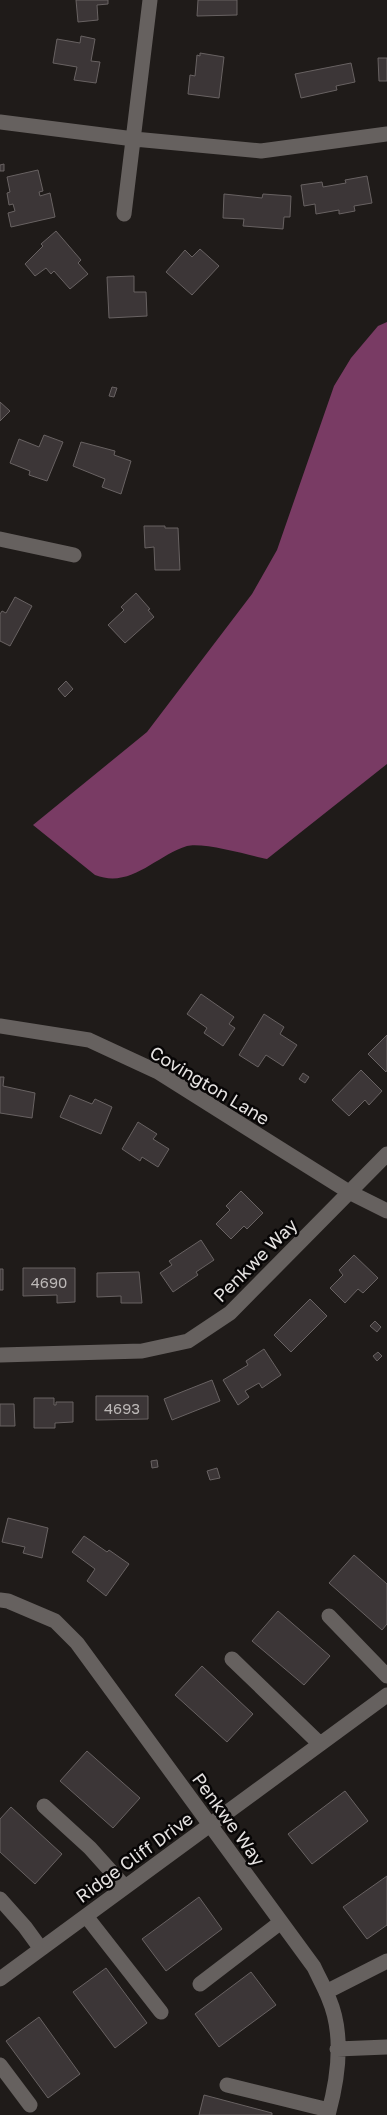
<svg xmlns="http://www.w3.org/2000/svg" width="387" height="2115" font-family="'Golos Text',sans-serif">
<rect width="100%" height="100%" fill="#1f1b19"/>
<!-- water -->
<path fill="#793b64" d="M 387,322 L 387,764 L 267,859 C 249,855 203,842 187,846 C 155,856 131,889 95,875 L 33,825 L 147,732 L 252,594 L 277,550 L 334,386 L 351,358 L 378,326 Z"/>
<!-- building -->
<path fill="#3c3637" stroke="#686262" d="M 76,0 L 108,0 L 108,4 L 97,5 L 98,20 L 78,22 Z
M 198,0 L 237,0 L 237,15 L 197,16 Z
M 81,36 L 95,39 L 91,61 L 100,62 L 96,83 L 74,80 L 77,67 L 53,63 L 57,39 L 80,43 Z
M 200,53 L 224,57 L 219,98 L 188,94 L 190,75 L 195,76 L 197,55 L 200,56 Z
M 378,58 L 387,58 L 387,81 L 379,81 Z
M 351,63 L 355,82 L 336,86 L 337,90 L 301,98 L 295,74 Z
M 4,164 L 4,171 L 0,171 L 0,165 Z
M 38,170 L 43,191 L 39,192 L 40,196 L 50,193 L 55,217 L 11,227 L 8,213 L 15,211 L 13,204 L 9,205 L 7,193 L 10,192 L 7,177 Z
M 367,176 L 372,203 L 354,206 L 355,211 L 339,214 L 339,210 L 316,214 L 315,204 L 304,206 L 301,185 L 322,182 L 323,187 L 346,183 L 345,180 Z
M 224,194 L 262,198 L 263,194 L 291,196 L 290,217 L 284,217 L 283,229 L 243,226 L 244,219 L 223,218 Z
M 56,231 L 81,260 L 78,263 L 88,274 L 70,289 L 54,271 L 51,274 L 46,268 L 35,276 L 25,264 L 43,246 L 41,244 Z
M 200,249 L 219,266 L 192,295 L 166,272 L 185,250 L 192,257 Z
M 134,276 L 134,292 L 146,292 L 147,316 L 109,318 L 107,277 Z
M 112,387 L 117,388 L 114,397 L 109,396 Z
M 0,402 L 10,411 L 0,421 Z
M 44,435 L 63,442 L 47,481 L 29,475 L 30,471 L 10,463 L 19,439 L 39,447 Z
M 81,442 L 115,451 L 114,455 L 131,461 L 121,494 L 102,487 L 105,479 L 73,466 Z
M 144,526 L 165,526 L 165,528 L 178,528 L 180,570 L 155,570 L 154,547 L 145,548 Z
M 136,593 L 150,609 L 148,610 L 154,617 L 125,643 L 108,625 L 124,610 L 121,607 Z
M 15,597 L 32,606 L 10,646 L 0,641 L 0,614 L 2,611 L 6,613 Z
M 66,681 L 73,689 L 65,697 L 58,689 Z
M 201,994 L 234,1017 L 229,1024 L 235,1028 L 223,1046 L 204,1033 L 207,1028 L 187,1014 Z
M 264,1014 L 284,1027 L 280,1034 L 297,1045 L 283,1066 L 266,1055 L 258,1067 L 239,1055 Z
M 387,1035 L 387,1070 L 386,1072 L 368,1054 Z
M 361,1070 L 382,1091 L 369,1105 L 365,1100 L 349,1116 L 332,1100 Z
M 303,1073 L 309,1077 L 305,1083 L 299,1079 Z
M 0,1077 L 4,1077 L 3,1086 L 35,1093 L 32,1118 L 0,1113 Z
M 70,1095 L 92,1104 L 95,1099 L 112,1107 L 101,1134 L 60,1117 Z
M 138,1122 L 157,1134 L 153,1139 L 169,1149 L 158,1167 L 142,1157 L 140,1161 L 122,1149 Z
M 241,1191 L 263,1213 L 247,1229 L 244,1226 L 231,1239 L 216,1224 L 230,1210 L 226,1206 Z
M 201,1240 L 214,1260 L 196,1272 L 198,1275 L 173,1292 L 160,1273 L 172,1265 L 169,1261 Z
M 354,1255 L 378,1278 L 363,1293 L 358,1289 L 345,1303 L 330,1288 L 343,1275 L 339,1270 Z
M 23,1268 L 75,1268 L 75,1302 L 57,1303 L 57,1295 L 23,1296 Z
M 0,1269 L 3,1269 L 3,1290 L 0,1290 Z
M 139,1272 L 142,1303 L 121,1303 L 121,1296 L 97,1297 L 97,1273 Z
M 310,1299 L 327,1316 L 291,1352 L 274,1335 Z
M 375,1321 L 381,1327 L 377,1332 L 370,1326 Z
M 264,1349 L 281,1375 L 262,1388 L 259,1383 L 245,1391 L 249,1397 L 238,1405 L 223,1380 L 248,1365 L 246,1361 Z
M 378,1352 L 382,1356 L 377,1361 L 373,1356 Z
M 212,1380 L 220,1401 L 172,1420 L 164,1399 Z
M 96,1396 L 148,1396 L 148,1419 L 96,1420 Z
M 34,1398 L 54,1398 L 54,1405 L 56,1405 L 56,1402 L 73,1402 L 73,1422 L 55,1423 L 55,1428 L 34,1428 Z
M 0,1404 L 14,1404 L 15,1426 L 0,1426 Z
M 157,1460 L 158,1467 L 152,1468 L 151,1461 Z
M 217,1468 L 220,1478 L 210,1480 L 207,1471 Z
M 8,1518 L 48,1528 L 42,1558 L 23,1553 L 25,1547 L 2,1542 Z
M 84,1536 L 107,1552 L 109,1550 L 129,1564 L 106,1596 L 87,1581 L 95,1569 L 72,1552 Z
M 354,1555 L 387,1584 L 387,1624 L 382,1630 L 329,1583 Z
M 278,1611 L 330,1656 L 304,1685 L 252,1641 Z
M 202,1666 L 253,1714 L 227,1742 L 175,1695 Z
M 87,1751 L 140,1798 L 113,1828 L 60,1781 Z
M 345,1791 L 368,1821 L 312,1864 L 288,1834 Z
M 11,1807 L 62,1854 L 35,1884 L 0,1852 L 0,1819 Z
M 387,1876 L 387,1925 L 367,1939 L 343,1907 Z
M 199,1897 L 222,1929 L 166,1971 L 142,1939 Z
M 106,1968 L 147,2023 L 115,2048 L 73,1992 Z
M 251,1972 L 276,2005 L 219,2047 L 195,2014 Z
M 39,2017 L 80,2074 L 48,2098 L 6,2041 Z
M 204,2095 L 272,2113 L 272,2115 L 199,2115 Z"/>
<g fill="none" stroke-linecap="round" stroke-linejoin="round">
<!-- minor -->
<path stroke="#66615f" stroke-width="15" d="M 0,122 L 134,139 L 261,151 L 387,134
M 124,214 L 150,0
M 0,539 L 74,555
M 0,1026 L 89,1040 L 158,1072 L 349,1192 L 387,1211
M 0,1355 L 142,1351 L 188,1341 L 230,1313 L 387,1154
M 0,1600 L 8,1601 L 55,1621 L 77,1643 L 314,1967 C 319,1978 325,1988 329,1999 C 344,2034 338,2079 328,2115
M 329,1616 L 387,1676
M 232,1659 L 320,1744
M 44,1806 L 90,1848 L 125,1887
M 0,1899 L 25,1927 L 41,1949
M 86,1916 L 161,2012
M 0,1979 L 387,1695
M 200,1984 L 281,1922
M 326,1992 L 387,1961
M 337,2049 L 387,2047
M 0,2065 L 30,2105
M 227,2085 L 329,2110"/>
</g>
<g text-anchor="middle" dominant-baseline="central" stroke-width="5" stroke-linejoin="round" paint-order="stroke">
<!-- number labels -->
<g font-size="15" fill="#bcb8b7">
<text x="49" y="1282">4690</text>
<text x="122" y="1408">4693</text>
</g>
<!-- street labels -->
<g font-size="18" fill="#e6e3e2" stroke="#080606">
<text transform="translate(210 1085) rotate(31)">Covington Lane</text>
<text transform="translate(255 1260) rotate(-45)">Penkwe Way</text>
<text transform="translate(229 1819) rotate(54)">Penkwe Way</text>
<text transform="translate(134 1857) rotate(-36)">Ridge Cliff Drive</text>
</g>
</g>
</svg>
